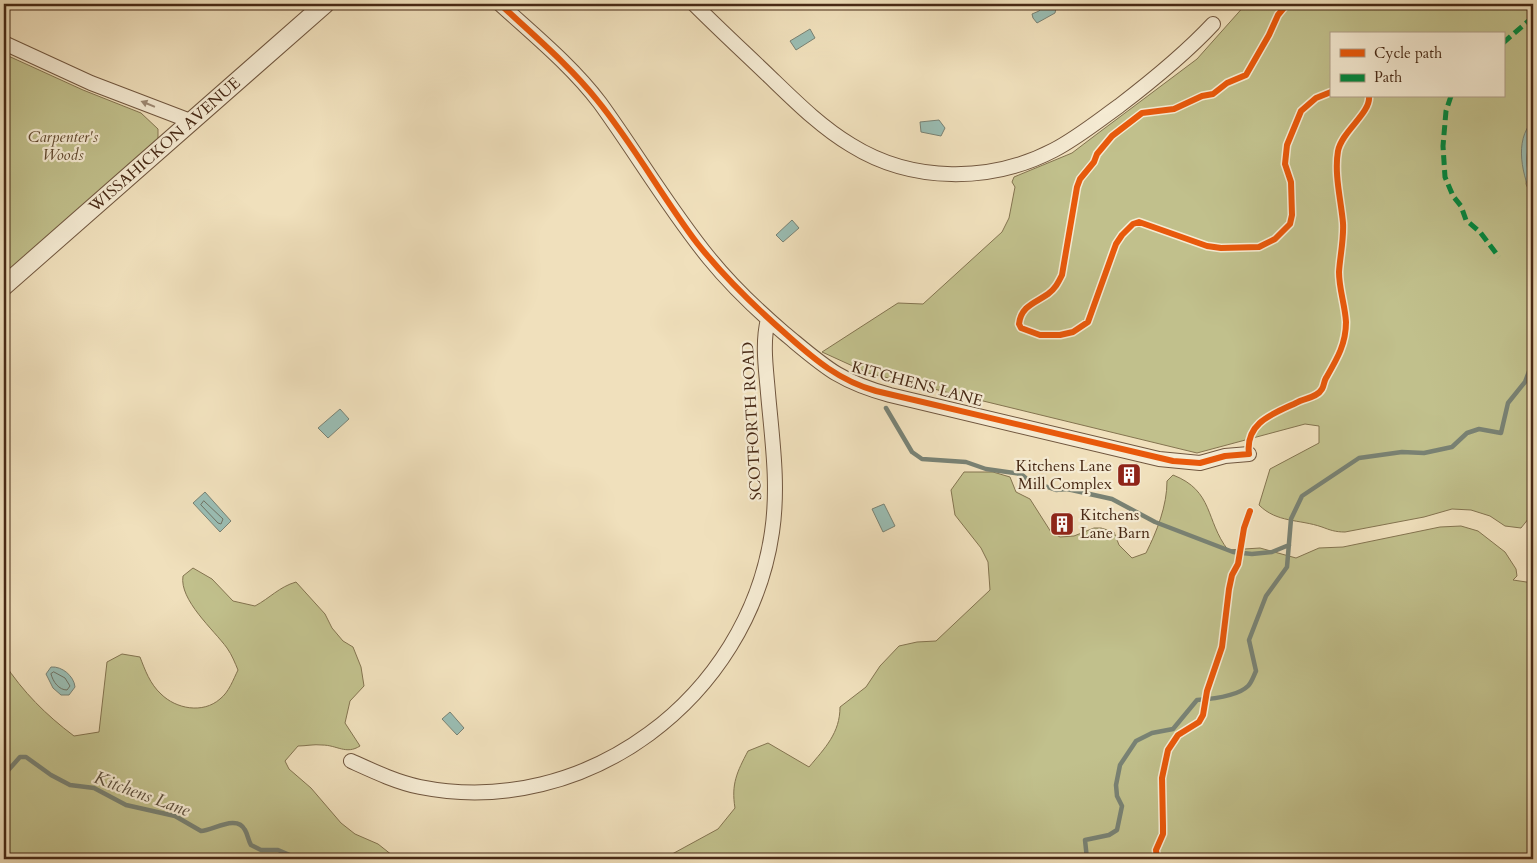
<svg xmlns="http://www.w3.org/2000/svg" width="1537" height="863" font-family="Cardo,serif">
<rect width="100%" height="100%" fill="#f0e0bc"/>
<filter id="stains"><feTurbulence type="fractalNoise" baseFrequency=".004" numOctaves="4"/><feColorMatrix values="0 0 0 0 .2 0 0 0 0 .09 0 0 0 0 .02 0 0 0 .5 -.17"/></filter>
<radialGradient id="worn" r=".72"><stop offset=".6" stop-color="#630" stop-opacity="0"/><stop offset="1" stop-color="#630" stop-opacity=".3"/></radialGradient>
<!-- green -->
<path fill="#c1c08c" stroke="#847450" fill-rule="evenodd" d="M 1246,4 L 1533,4 L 1533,120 L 1530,124 L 1526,184 L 1533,200 L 1533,513 L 1521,528 L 1505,526 L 1490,516 L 1471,510 L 1452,509 L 1424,517 L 1345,532 C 1335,532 1330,530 1322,527 C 1299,519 1277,523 1259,505 L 1270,469 L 1319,443 L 1319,426 L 1305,424 L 1197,453 L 868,373 L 822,352 L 898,303 L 923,304 L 1002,232 L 1009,218 L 1015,187 L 1012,182 L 1014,177 L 1072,153 L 1093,137 L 1197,59 ZM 1331,34 L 1503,34 L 1503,96 L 1331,96 Z
M 4,54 L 83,90 L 141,113 L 158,129 L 158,142 L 4,277 Z
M 964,472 L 993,472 L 1010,477 L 1016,492 L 1030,499 L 1051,532 L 1060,537 L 1074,536 L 1094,528 L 1101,528 L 1114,532 L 1119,545 L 1132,558 L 1146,553 C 1157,531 1167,506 1167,481 L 1173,475 C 1214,491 1205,520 1228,550 L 1260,548 L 1296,558 L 1319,548 L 1343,547 L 1440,527 L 1461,526 L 1478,531 L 1505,552 L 1516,569 L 1517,576 L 1513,580 L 1533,583 L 1533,859 L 663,859 L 718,829 L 735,808 C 731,784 737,772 748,751 L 768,743 L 809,767 C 825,748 840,733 840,707 L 866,687 L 880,666 L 899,646 L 917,642 L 936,641 L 990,590 L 988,562 L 981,548 L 955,515 L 951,490 Z
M 193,568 L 212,579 L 233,601 L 255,606 C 270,598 279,587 296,582 L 325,614 L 332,628 L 343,641 L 353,647 L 361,667 L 364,686 L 350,701 L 345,723 L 360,746 C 346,755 337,745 322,745 C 314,744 306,746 298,746 L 285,761 L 289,769 L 311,788 L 341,823 L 355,834 L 378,844 L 397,859 L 4,859 L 4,663 C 23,692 46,715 74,736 L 99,732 L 107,662 L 122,654 L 140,657 C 145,670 150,684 161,694 C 176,709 203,714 220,699 C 229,692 233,680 238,670 C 235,663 232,655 227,648 C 214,630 179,600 183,576 Z"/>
<!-- water -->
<path fill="#9abdb3" stroke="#798274" d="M 1045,4 L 1057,4 L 1055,13 L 1037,23 L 1033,18 L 1032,14 L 1039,11 Z
M 810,29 L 815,38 L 796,50 L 790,41 Z
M 939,120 L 945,128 L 941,136 L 921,132 L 920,122 Z
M 1533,120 L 1533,200 C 1523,176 1513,142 1533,120 Z
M 792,220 L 799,228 L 783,242 L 776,235 Z
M 340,409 L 349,419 L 328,438 L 318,428 Z
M 205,492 L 231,521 L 220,532 L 193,503 Z
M 884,504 L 895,526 L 883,532 L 872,509 Z
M 51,667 C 62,666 74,676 75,687 L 69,695 L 61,695 L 53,688 L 46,674 Z
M 450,712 L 464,728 L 457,735 L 442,719 Z"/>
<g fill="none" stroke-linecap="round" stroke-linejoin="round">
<!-- shore -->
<path stroke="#707364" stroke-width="1" d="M 1533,129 C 1526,149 1524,168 1533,188
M 204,501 L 223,519 L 221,524 L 218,523 L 201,505 Z
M 54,672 L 65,678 L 70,686 L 67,690 C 59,690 53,682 51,674 Z"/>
<!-- stream -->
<path stroke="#798274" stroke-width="4.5" d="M 886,408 L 912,452 L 922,459 L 966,462 L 986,469 L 1021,474 L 1028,480 L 1056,490 L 1067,489 L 1112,499 L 1155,522 L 1233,552 L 1252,554 L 1272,552 L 1289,545
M 4,775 L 20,757 L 26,757 L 51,775 L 70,785 L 94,788 L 126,805 L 175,816 L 201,831 C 214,830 237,814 245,830 C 248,835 248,840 251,845 L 261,850 L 278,850 L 299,859
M 1087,859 L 1085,840 L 1109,835 L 1117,830 L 1122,806 L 1117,796 L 1116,785 L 1120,765 L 1136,741 L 1152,733 L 1173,729 L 1197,700 C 1211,699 1238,696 1248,686 C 1252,682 1254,675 1256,671 L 1249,640 L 1266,596 L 1287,567 L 1291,519 L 1302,496 L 1359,458 L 1402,452 L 1424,453 L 1452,447 L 1467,433 L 1479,429 L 1501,433 L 1508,403 L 1525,382 L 1533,361"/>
<defs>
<path id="minor" d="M 500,4 C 534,35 572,66 600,103 C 637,154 669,209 709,258 C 731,285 757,310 784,333 C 824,366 838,381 890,395 L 1159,459 L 1200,463 L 1225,456 L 1249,454
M 694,4 C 719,29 745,53 770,77 C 796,102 821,127 851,145 C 912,183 991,183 1054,150 C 1077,138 1098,121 1119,106 C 1153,80 1184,55 1213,24
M 4,43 L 91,83 L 193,122
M 351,761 C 373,771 396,782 420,787 C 586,820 748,697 772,532 C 779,485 772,439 768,393 C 766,368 762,344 768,319"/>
<g id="tertiary">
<path id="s1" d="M 4,286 L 325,4"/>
</g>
</defs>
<!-- minor casing -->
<use href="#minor" stroke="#71573f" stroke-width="16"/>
<!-- tertiary casing -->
<use href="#tertiary" stroke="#71573f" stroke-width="20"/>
<!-- minor -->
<use href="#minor" stroke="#f5ebd3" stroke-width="14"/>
<!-- tertiary -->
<use href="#tertiary" stroke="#f5ebd3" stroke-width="18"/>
<!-- quiet -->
<path stroke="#00873e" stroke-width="5" stroke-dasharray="10 5" stroke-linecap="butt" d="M 1503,43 L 1533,17
M 1451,96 L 1446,111 L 1443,146 L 1445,177 L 1453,196 L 1461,206 L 1466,220 L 1480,232 L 1499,257
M 1529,229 L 1533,234"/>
<defs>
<path id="cycleway" d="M 500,4 C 533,35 569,65 597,100 C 634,145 662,197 697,243 C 724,277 755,307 787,335 C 815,360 840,381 876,391 L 1173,461 L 1200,463 L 1225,456 L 1249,454 C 1245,423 1272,414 1296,403 C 1304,398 1317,398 1322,389 C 1324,386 1324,381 1326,378 C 1337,359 1346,344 1346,322 C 1345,305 1339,289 1339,272 C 1340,256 1344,239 1343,223 C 1341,200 1334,174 1338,151 C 1342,131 1371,113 1369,96
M 1287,4 L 1278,15 L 1269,35 L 1246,75 L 1227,83 L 1213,94 L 1202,96 L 1174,109 L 1142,113 L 1112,136 L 1097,154 L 1094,162 L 1080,179 L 1077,187 L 1062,275 C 1058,283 1055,289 1048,294 C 1035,303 1021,306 1019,324 L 1021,328 L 1040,335 L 1060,335 L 1073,332 L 1088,322 L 1116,244 L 1122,235 L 1133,224 L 1139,222 L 1207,246 L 1221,248 L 1259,247 L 1275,239 L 1290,224 L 1292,215 L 1291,182 L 1285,164 L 1287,145 L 1301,111 L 1316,98 L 1331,92
M 1157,859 L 1156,850 L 1163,834 L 1163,826 L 1162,778 L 1168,750 L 1178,735 L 1199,722 L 1203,715 L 1207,691 L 1222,647 L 1229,589 L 1232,575 L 1238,564 L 1244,528 L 1250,511"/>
</defs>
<!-- cycleway casing -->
<use href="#cycleway" stroke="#f5ebd3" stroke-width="9"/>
<!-- cycleway -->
<use href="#cycleway" stroke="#e8590c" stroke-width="6"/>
</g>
<!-- one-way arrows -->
<defs><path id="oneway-solid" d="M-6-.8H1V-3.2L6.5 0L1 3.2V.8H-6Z" transform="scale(1.25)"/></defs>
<use fill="#9e8a74" href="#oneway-solid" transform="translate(148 104) rotate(-158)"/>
<!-- icons -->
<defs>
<symbol id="building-square" viewBox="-11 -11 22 22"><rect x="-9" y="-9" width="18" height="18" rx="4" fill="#8f2418" stroke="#f5ebd3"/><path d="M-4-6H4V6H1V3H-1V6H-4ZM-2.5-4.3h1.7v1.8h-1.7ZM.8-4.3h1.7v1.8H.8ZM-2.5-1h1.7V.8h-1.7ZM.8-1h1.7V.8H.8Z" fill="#fff"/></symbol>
</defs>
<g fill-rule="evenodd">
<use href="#building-square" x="1115" y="461" width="28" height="28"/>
<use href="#building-square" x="1048" y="510" width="28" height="28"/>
</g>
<g text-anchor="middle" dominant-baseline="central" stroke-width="4.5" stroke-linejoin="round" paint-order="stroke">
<!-- park labels -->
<g font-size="16" font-style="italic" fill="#5f472d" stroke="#f5ebd3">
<text x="63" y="137">Carpenter's<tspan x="63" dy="18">Woods</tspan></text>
</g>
<!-- street labels -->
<g font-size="16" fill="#472915" stroke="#f5ebd3">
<text stroke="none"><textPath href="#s1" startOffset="214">WISSAHICKON AVENUE</textPath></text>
<text transform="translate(917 384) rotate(15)">KITCHENS LANE</text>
<text transform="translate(752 421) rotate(-93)">SCOTFORTH ROAD</text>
</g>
<!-- poi labels -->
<g font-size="16" fill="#472915" stroke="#f5ebd3" text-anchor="end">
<text x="1112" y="466">Kitchens Lane<tspan x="1112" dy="18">Mill Complex</tspan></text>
<text x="1080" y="515" text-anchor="start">Kitchens<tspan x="1080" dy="18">Lane Barn</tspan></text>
</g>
<!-- water labels -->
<g font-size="18" font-style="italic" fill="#5c4e3c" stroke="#f5ebd3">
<text transform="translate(142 794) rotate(20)">Kitchens Lane</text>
</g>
</g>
<!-- margin -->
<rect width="1537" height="863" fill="none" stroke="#f0e0bc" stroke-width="20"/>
<rect x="5" y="5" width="1527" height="853" fill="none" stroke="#472915" stroke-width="2.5"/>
<rect x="10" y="10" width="1517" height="843" fill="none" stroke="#472915"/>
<!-- legend -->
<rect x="1330" y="32" width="175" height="65" fill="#f5ebd3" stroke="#af9d87"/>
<rect x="1340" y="49" width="25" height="8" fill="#e8590c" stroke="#af9d87"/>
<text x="1374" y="58" font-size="15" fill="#472915">Cycle path</text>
<rect x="1340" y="74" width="25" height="8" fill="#00873e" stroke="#af9d87"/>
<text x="1374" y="82" font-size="15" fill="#472915">Path</text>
<rect width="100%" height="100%" filter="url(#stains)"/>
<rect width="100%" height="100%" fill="url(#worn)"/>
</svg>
